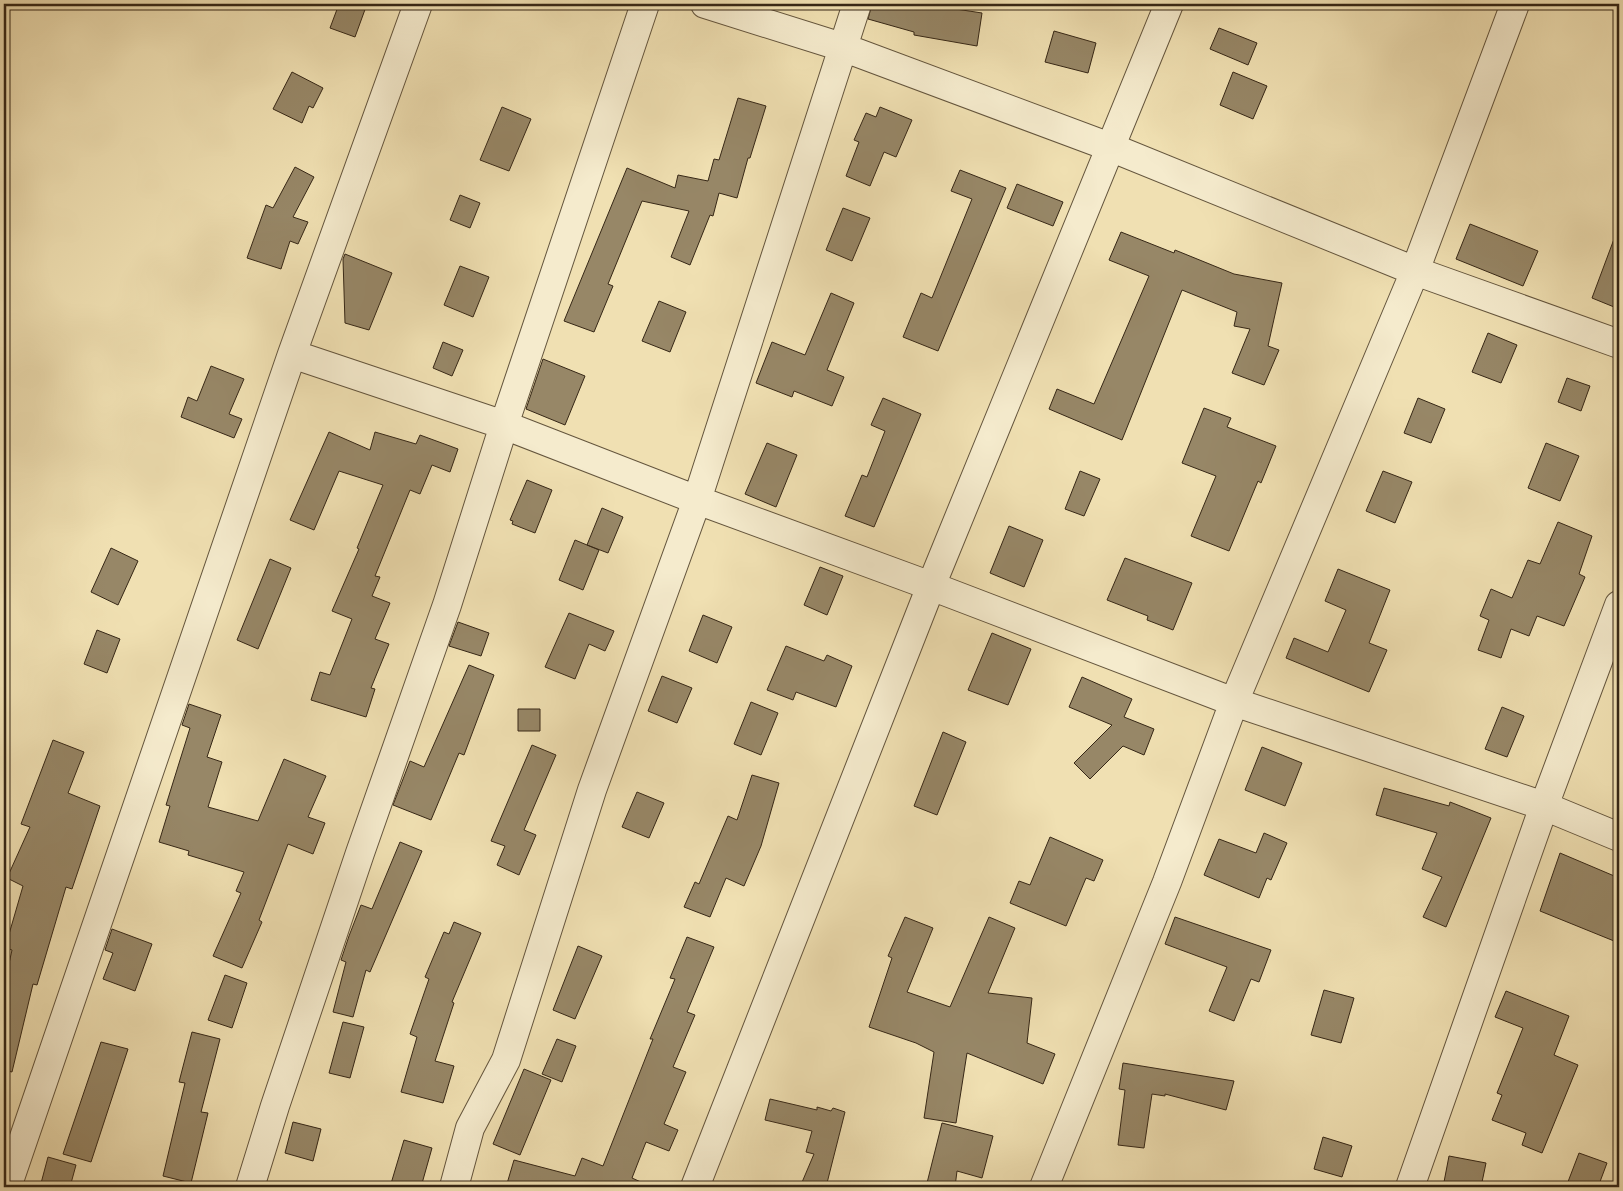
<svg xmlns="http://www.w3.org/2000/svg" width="1623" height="1191" font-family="'IM FELL Great Primer',serif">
<rect width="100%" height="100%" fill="#f0e0b2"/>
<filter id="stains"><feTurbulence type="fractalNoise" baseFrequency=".004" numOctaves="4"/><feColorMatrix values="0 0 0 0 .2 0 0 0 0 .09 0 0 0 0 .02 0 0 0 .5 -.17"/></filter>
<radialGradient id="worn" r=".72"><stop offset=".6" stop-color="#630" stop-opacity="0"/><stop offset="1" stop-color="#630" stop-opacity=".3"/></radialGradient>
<!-- building -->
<path fill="#978767" stroke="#362716" d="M 339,4 L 367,4 L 355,37 L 330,28 Z
M 872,4 L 923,4 L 982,13 L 977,46 L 914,35 L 914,32 L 868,19 Z
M 1219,28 L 1257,43 L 1248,65 L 1210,49 Z
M 1054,31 L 1096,43 L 1088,73 L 1045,62 Z
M 292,72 L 323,88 L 313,108 L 309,106 L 302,123 L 273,109 Z
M 1233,72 L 1267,86 L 1253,119 L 1220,105 Z
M 738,98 L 766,106 L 750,158 L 748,158 L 737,198 L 719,193 L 713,216 L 710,215 L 690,265 L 671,257 L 689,211 L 642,201 L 608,284 L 613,286 L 594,332 L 564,321 L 627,168 L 675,188 L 678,175 L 708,181 L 714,159 L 719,160 Z
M 502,107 L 531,119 L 509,171 L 480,160 Z
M 880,107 L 912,120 L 896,157 L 884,152 L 870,186 L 846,176 L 859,142 L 854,140 L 866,113 L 876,117 Z
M 295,167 L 314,177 L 293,217 L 308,222 L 298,244 L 290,241 L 281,269 L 247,258 L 266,205 L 273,208 Z
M 960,170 L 1006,188 L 938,351 L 903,337 L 921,293 L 932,298 L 972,199 L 951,191 Z
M 1017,184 L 1063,202 L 1053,226 L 1007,208 Z
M 460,195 L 480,203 L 470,228 L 450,220 Z
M 843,208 L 870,218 L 852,261 L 826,250 Z
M 1470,224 L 1538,251 L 1523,286 L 1456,259 Z
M 1617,231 L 1619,231 L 1619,309 L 1592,298 Z
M 1121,232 L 1174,253 L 1175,250 L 1234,274 L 1282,283 L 1268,346 L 1279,350 L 1264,385 L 1232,373 L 1250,329 L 1234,326 L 1237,312 L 1182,290 L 1122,440 L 1049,409 L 1057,389 L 1094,404 L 1149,276 L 1109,260 Z
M 345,254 L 392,273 L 369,330 L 345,323 L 343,259 Z
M 460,266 L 489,277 L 473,317 L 444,305 Z
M 831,293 L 854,303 L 827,370 L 844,377 L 832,406 L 794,391 L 792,397 L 756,383 L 772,342 L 805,355 Z
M 659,301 L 686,312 L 670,352 L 642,341 Z
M 1488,333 L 1517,345 L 1501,383 L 1472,372 Z
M 443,342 L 463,350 L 452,376 L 433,368 Z
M 543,359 L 585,376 L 565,425 L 526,409 Z
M 211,366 L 244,379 L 229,414 L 242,419 L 234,438 L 181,417 L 188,397 L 197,401 Z
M 1567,378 L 1590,386 L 1581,411 L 1558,402 Z
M 883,398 L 921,414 L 874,527 L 845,516 L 862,475 L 867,477 L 885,431 L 871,425 Z
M 1418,398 L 1445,409 L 1431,443 L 1404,433 Z
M 1204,408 L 1231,418 L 1227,427 L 1276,446 L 1261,483 L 1258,481 L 1229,551 L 1191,536 L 1216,476 L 1182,463 Z
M 329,432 L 370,450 L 375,432 L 416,444 L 420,435 L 458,449 L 450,472 L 432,465 L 420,494 L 410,490 L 375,576 L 380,577 L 372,596 L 390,603 L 375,639 L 389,644 L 371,688 L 375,689 L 366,717 L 311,700 L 320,672 L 330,675 L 352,619 L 332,611 L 359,549 L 357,548 L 383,485 L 339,471 L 314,530 L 290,520 Z
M 767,443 L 797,455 L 776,507 L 745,494 Z
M 1546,443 L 1579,456 L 1560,501 L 1528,488 Z
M 1080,471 L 1100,479 L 1084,516 L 1065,509 Z
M 1383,471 L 1412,482 L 1395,523 L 1366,511 Z
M 527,480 L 552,490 L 535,533 L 512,524 L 513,521 L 510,520 Z
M 602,508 L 623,517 L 608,553 L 587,545 Z
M 1558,522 L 1592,536 L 1579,574 L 1585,577 L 1564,626 L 1537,616 L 1529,636 L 1511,629 L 1501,658 L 1478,650 L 1489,620 L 1480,616 L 1491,589 L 1512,598 L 1528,560 L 1540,564 Z
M 1009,526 L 1043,540 L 1024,587 L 990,573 Z
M 575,540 L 599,550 L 583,590 L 559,580 Z
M 111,548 L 138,561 L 118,605 L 91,592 Z
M 1125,558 L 1192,583 L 1173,630 L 1147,620 L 1148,616 L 1107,600 Z
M 270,559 L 291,568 L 258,649 L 237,640 Z
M 820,567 L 843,576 L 827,615 L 804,605 Z
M 1338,569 L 1390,590 L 1369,643 L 1387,650 L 1369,692 L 1286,658 L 1294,638 L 1328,652 L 1346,610 L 1325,601 Z
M 569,613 L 614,631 L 605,651 L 589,644 L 575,679 L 545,667 Z
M 703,615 L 732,627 L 717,663 L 689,651 Z
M 458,622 L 489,633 L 481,656 L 449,646 Z
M 97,630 L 120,639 L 107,673 L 84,664 Z
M 992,633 L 1031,649 L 1008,705 L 968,690 Z
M 786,646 L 824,661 L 827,655 L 852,666 L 836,707 L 796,692 L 793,700 L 767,690 Z
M 469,665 L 494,675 L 464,755 L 459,753 L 431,820 L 393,805 L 410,761 L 424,767 Z
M 662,676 L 692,688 L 677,723 L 648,711 Z
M 1082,677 L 1132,699 L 1124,717 L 1154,729 L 1144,755 L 1123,746 L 1090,779 L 1074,763 L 1112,725 L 1069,707 Z
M 751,702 L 778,713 L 761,755 L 734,744 Z
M 189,704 L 221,715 L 207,757 L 222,762 L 208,807 L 258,821 L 284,759 L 326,776 L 308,817 L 325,823 L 313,854 L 288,844 L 259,920 L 262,922 L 242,968 L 213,956 L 241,893 L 236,891 L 244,872 L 188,855 L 189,851 L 159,842 L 170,806 L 166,805 L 190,728 L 182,725 Z
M 1502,707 L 1524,716 L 1507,757 L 1485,749 Z
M 518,709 L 540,709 L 540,731 L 518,731 Z
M 943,732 L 966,742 L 937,815 L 914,806 Z
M 53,740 L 84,752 L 68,793 L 100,806 L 72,889 L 66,887 L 37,985 L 33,984 L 12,1072 L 4,1070 L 4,986 L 12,950 L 5,948 L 23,886 L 7,878 L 30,827 L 21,824 Z
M 532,745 L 556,755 L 524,830 L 536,835 L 519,875 L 497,865 L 505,846 L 491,841 Z
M 1262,747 L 1302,763 L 1285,806 L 1245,790 Z
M 752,775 L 779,783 L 761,846 L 744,886 L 726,878 L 710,917 L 684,907 L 695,882 L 699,884 L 728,816 L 737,820 Z
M 1384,788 L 1449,806 L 1450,802 L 1491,818 L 1446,927 L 1423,917 L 1442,877 L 1422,869 L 1437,833 L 1376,815 Z
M 637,792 L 664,803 L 649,838 L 622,827 Z
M 1264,833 L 1287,843 L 1271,880 L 1267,878 L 1259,898 L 1204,875 L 1219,839 L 1256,853 Z
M 1050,837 L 1103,860 L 1094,881 L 1086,878 L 1066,926 L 1010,903 L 1019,881 L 1030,885 Z
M 400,842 L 422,851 L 370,972 L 366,970 L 353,1017 L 333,1012 L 346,962 L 341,960 L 349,936 L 361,905 L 372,909 Z
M 1560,853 L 1619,878 L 1619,943 L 1540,911 Z
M 905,917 L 933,928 L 907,992 L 950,1007 L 989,917 L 1015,928 L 988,993 L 1032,998 L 1027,1043 L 1055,1054 L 1043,1084 L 967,1053 L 956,1123 L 924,1118 L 934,1052 L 916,1043 L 869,1027 L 892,958 L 888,956 Z
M 1175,917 L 1271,950 L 1259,982 L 1251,979 L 1234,1021 L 1209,1011 L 1227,967 L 1165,944 Z
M 454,922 L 481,933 L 452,1002 L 454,1003 L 435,1061 L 454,1066 L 443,1103 L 401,1092 L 417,1037 L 410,1034 L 429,979 L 425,977 L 444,932 L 449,934 Z
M 112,929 L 152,944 L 135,991 L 103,979 L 113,953 L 105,950 Z
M 687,937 L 714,947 L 687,1012 L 695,1015 L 673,1067 L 686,1072 L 664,1124 L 678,1130 L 669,1151 L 646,1142 L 632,1178 L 652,1187 L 506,1187 L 514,1160 L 575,1176 L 582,1158 L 603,1166 L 653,1039 L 650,1039 L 675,979 L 670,978 Z
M 578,946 L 602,956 L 575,1019 L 553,1010 Z
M 225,975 L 247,983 L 232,1028 L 208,1020 Z
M 1324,990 L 1354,998 L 1341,1043 L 1311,1035 Z
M 1506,991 L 1569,1016 L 1554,1055 L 1578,1065 L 1542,1153 L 1522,1145 L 1526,1133 L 1492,1120 L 1502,1095 L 1497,1093 L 1523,1028 L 1495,1017 Z
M 343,1022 L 364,1027 L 350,1078 L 329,1073 Z
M 192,1032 L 220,1039 L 201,1112 L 208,1113 L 191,1183 L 163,1176 L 185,1083 L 179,1082 Z
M 557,1039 L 576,1046 L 562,1082 L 542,1074 Z
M 101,1042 L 128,1049 L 91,1162 L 63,1154 Z
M 1123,1063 L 1234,1081 L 1226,1110 L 1165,1094 L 1165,1096 L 1152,1094 L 1144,1148 L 1118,1145 L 1125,1090 L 1119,1089 Z
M 524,1069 L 551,1080 L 520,1155 L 493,1144 Z
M 770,1099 L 817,1110 L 817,1107 L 831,1111 L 833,1108 L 845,1112 L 826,1187 L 800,1187 L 814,1154 L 806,1152 L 812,1131 L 765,1120 Z
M 293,1122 L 321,1129 L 313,1161 L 285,1153 Z
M 942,1123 L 993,1136 L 982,1178 L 957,1171 L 955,1187 L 926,1187 Z
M 1323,1137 L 1352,1146 L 1342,1177 L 1314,1169 Z
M 404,1140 L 432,1148 L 421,1187 L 390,1187 Z
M 1579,1153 L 1607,1163 L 1598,1187 L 1566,1187 Z
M 1449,1156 L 1486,1163 L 1481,1187 L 1444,1182 Z
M 48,1157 L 76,1165 L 70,1187 L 40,1187 Z"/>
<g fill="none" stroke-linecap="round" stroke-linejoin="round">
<defs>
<path id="minor" d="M 705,4 L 842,47 L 1110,147 L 1415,271 L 1619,344
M 292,354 L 504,425 L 697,500 L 931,586 L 1234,702 L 1544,806 L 1619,837
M 7,1187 L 292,354 L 418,4
M 250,1187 L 275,1106 L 360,853 L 447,605 L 504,425 L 645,4
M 454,1187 L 470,1128 L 506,1060 L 592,790 L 697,500 L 857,4
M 695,1187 L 931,586 L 1169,4
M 1044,1187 L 1167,882 L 1234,702 L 1415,271 L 1515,4
M 1410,1187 L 1544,806 L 1619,605"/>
</defs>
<!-- minor casing -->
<use href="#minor" stroke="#64553d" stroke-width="30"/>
<!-- minor -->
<use href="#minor" stroke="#f5ebcd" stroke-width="28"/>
</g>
<!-- margin -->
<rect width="1623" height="1191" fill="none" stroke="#f0e0b2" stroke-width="20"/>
<rect x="5" y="5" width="1613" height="1181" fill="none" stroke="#362716" stroke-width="2.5"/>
<rect x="10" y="10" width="1603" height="1171" fill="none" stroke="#362716"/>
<rect width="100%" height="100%" filter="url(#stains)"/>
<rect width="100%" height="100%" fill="url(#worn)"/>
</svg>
